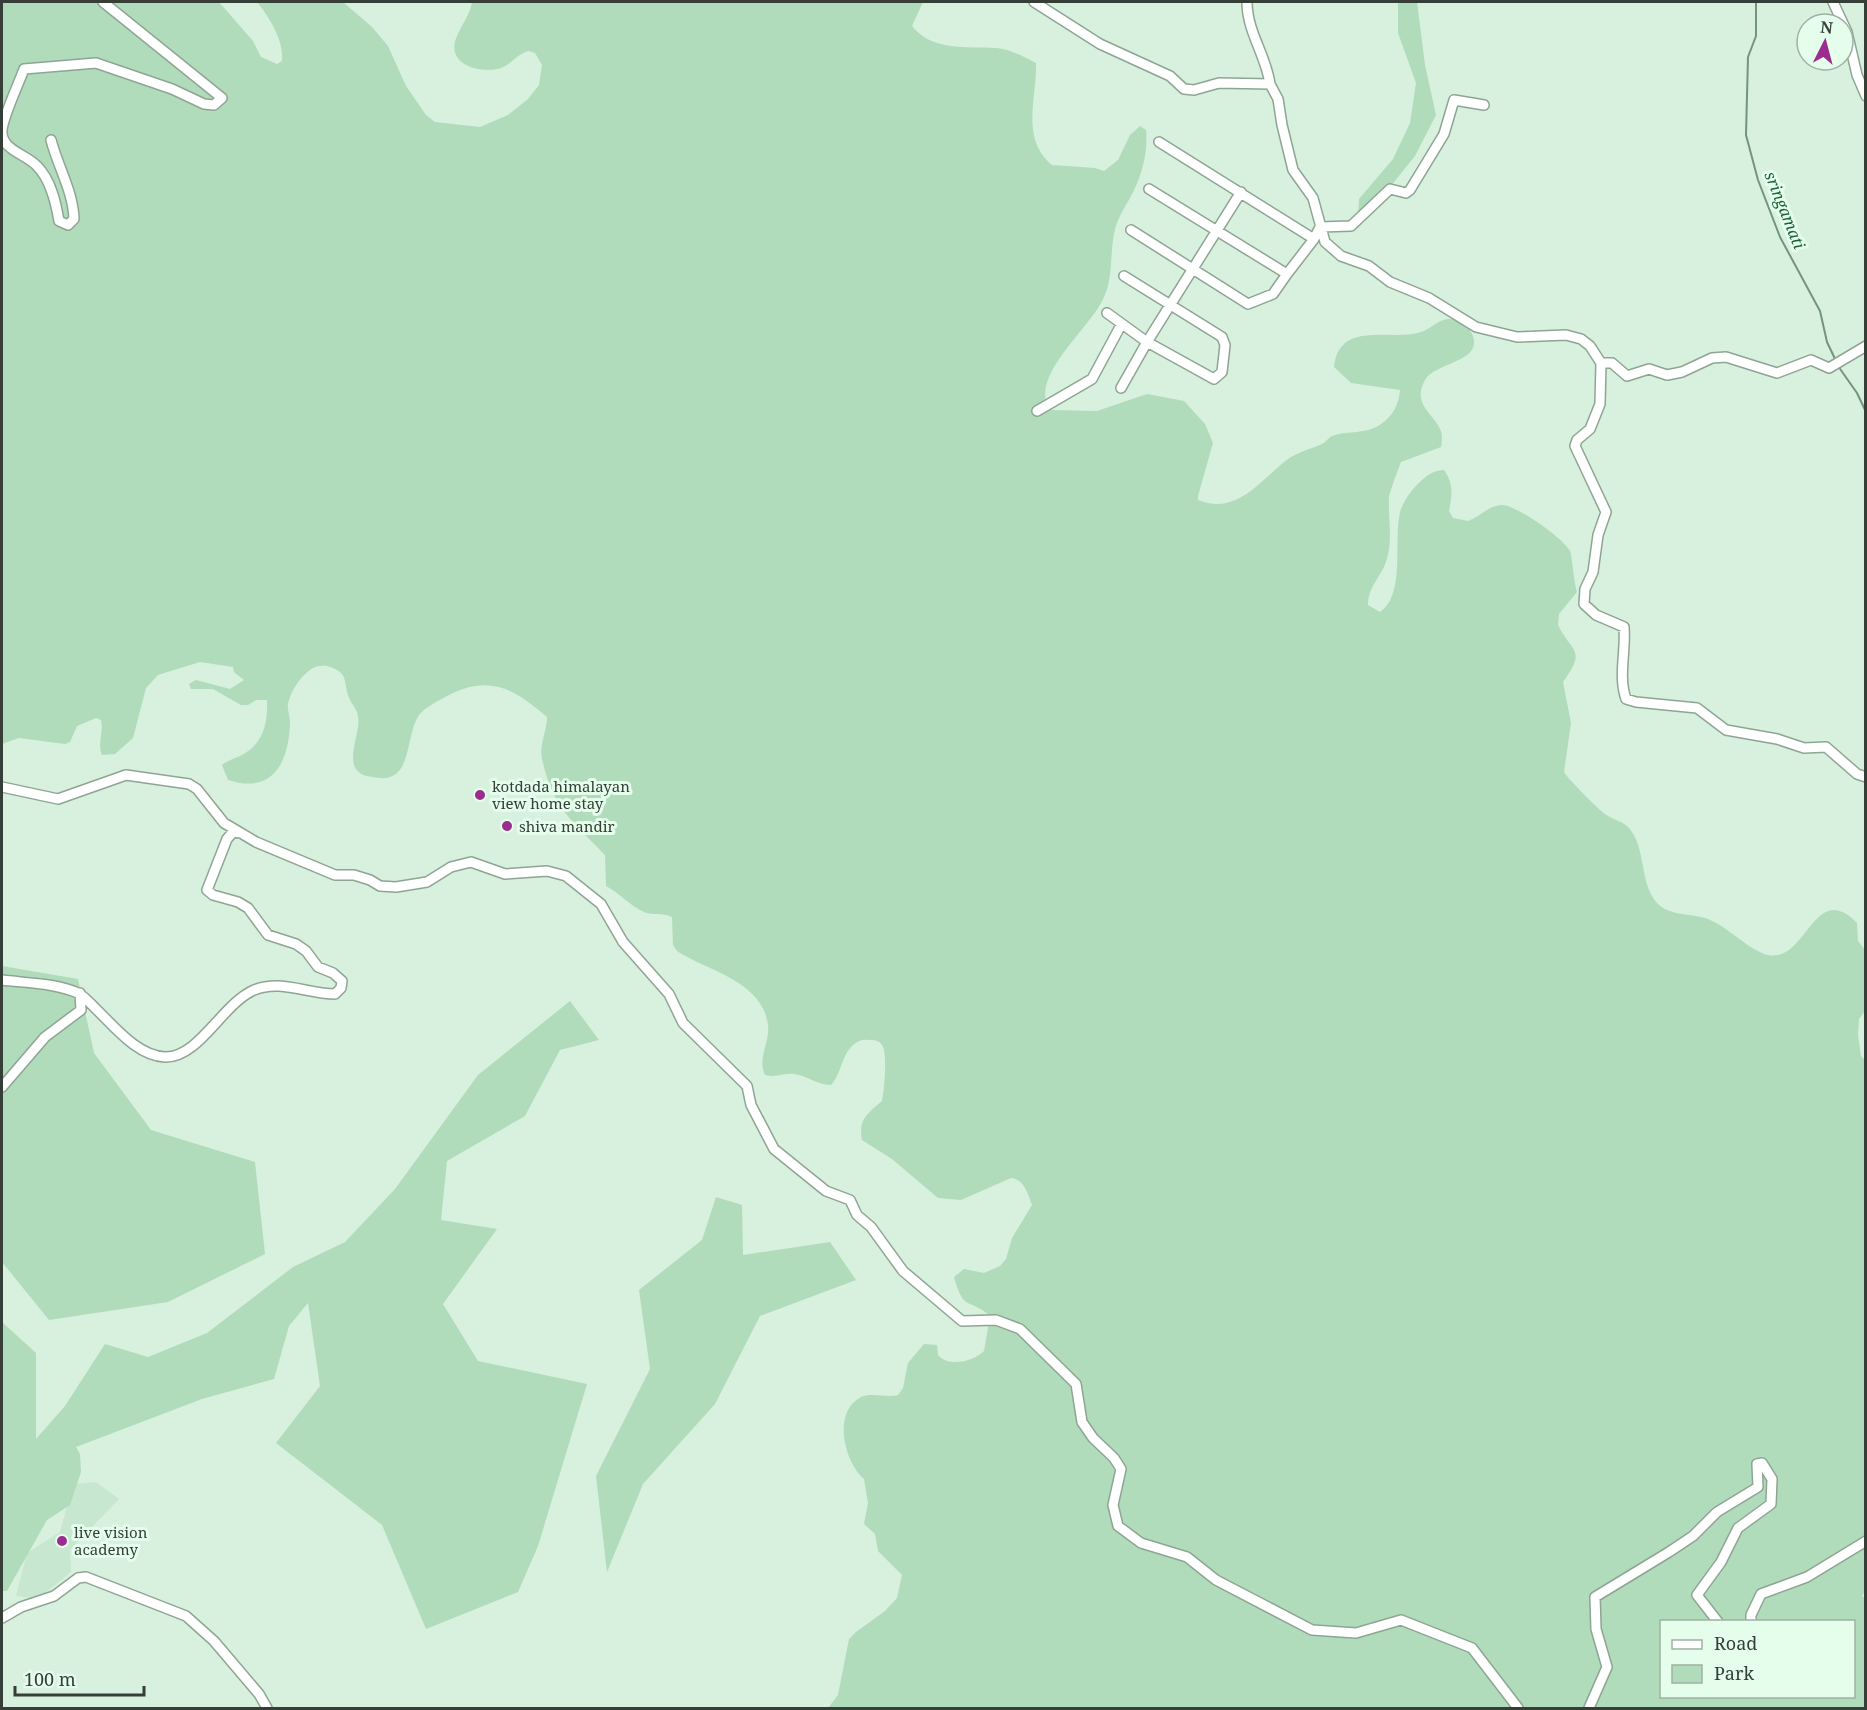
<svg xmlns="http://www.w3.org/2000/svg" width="1867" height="1710" font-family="'Noto Serif',serif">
<rect width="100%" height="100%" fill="#d8f0de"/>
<!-- built -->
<path fill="#c8e7d0" d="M 96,1482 L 119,1499 L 70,1550 L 71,1572 L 38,1599 L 16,1596 L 27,1553 L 60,1532 L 73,1484 Z"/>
<!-- green -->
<path fill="#b0dcbb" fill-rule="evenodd" d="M 2,2 L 219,2 L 253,41 L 261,57 L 277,64 L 282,61 C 284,40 269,17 257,2 L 343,2 L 372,27 L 388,46 L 406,86 L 426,115 L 435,122 L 480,127 L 508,115 L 528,99 L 539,85 L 542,65 L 535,53 L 529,51 C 517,53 510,67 497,69 C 476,73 445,63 457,36 C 462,24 470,15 472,2 L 923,2 L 912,26 C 933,52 966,46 996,48 C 1010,49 1024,57 1036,63 C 1037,99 1020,138 1052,165 L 1095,168 L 1104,171 L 1118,160 L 1130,135 L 1140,126 L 1146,130 C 1148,149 1143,171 1135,188 C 1128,204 1117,216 1114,234 C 1110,254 1113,278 1104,297 C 1092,327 1027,377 1050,410 L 1097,411 L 1147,394 L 1184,401 L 1205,424 L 1213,443 L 1198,496 L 1198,500 C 1238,516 1260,480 1288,459 C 1298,452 1311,449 1322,444 C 1326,442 1328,438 1332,436 C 1349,430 1365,435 1381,424 C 1393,416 1399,404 1400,390 L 1351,383 L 1334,367 C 1339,319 1392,342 1421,332 C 1431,329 1439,318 1450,319 C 1459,319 1468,326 1472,334 C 1485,362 1435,362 1425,380 C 1412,404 1432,412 1440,429 C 1443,434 1442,441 1441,447 L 1401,462 C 1399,467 1389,494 1389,497 C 1388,521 1394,545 1384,567 C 1377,581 1368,589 1368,605 L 1380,612 C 1407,594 1392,536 1401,509 C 1405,499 1412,489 1420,482 C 1427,475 1434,470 1444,470 C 1454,484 1452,495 1449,511 L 1453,518 L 1468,521 C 1480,517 1489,505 1502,505 C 1516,505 1563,538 1570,551 C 1572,555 1574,583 1577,592 L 1559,614 L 1558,625 C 1572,653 1587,649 1563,682 L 1571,723 L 1564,772 C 1567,778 1599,810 1605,814 C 1613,820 1623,821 1629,828 C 1645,847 1640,874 1652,896 C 1664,918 1689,912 1708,919 C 1728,927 1743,945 1762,953 C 1806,972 1812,876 1857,923 L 1858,941 L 1866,951 L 1865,1011 L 1859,1019 L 1858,1035 L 1861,1056 L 1866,1061 L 1866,1590 L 1862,1596 L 1866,1598 L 1865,1708 L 828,1708 L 838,1695 L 849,1639 L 856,1632 L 885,1611 L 897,1598 L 902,1575 L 878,1551 L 875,1534 L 864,1524 L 868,1503 L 864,1479 C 844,1462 832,1412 861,1397 C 871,1392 887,1398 898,1395 L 903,1388 L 908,1363 L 924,1344 L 937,1345 L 938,1355 C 949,1368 974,1361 984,1351 L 990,1316 C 969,1297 964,1313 954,1277 L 964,1269 L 984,1273 L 1000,1266 L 1006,1259 L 1012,1238 L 1032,1205 C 1028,1194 1024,1179 1011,1178 L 961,1200 L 938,1198 L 892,1159 L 862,1140 C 858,1119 867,1114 882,1101 C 884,1091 888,1053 882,1045 C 880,1041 875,1040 870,1040 C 864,1039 858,1040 853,1045 C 841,1056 842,1073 831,1085 C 817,1085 808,1076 794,1074 C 784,1073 776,1078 765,1075 C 757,1058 770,1043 768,1025 C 762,980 707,971 677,951 L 673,945 L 672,917 C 661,912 654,916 644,912 C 630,906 620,893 606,886 L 605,855 C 572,821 553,808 542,759 C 539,745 547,731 547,717 C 512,687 488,674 445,697 C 438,701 424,708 419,715 C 407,732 411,771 390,777 C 384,779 378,778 372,777 C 337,773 362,735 358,716 C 357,709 353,706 350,700 C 342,682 351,673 327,666 C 322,665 314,666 310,670 C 300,677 290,692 288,704 C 287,710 290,716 290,722 C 289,761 274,795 228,780 L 222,765 C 228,760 234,759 240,756 C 263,745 268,724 267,700 L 256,700 L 248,705 L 241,705 L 213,689 L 191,689 L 189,684 L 196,680 L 230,689 L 244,680 L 234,672 L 233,667 L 200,662 L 158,675 L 146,688 L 133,738 L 115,754 L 102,755 C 97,744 104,732 101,720 L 96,718 L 77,726 L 70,742 L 65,744 L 19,738 L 2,744 ZM 1662,1622 L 1854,1622 L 1854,1696 L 1662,1696 Z
M 1398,2 L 1417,2 L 1425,65 L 1436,115 L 1415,156 L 1382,197 L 1358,216 L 1359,199 L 1393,159 L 1410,123 L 1416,83 L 1398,33 Z
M 2,966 L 78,979 L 94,1053 L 151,1130 L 255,1162 L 265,1254 L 168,1302 L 49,1320 L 2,1262 Z
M 570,1001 L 599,1040 L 560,1050 L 525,1116 L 447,1161 L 441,1220 L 497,1229 L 443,1304 L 478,1361 L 587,1384 L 538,1546 L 518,1592 L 426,1629 L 382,1525 L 276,1443 L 320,1386 L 308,1303 L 289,1326 L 274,1379 L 202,1399 L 76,1447 L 80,1454 L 81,1472 L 70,1505 L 47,1520 L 7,1591 L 2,1591 L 2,1322 L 36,1353 L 36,1439 L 65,1406 L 105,1344 L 148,1357 L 207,1333 L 293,1267 L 345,1242 L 395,1189 L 478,1075 Z
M 716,1197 L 742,1205 L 743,1255 L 830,1242 L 856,1280 L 760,1316 L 715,1404 L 643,1484 L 607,1572 L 596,1476 L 650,1369 L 639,1290 L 702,1240 Z"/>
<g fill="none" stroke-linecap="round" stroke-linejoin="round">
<!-- stream -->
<path stroke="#72957c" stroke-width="2" d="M 1756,2 L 1756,36 L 1748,57 L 1746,135 L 1758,180 L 1780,237 L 1820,311 L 1827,342 L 1836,361
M 1838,366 L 1857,393 L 1866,412"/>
<defs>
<path id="minor" d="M 1034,2 L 1100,44 L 1170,76 L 1184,89 L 1194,90 L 1219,83 L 1270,84 L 1278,99 L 1282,125 L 1293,170 L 1313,198 L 1325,242 L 1341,256 L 1369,266 L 1390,282 L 1429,298 L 1476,327 L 1517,337 L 1566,335 L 1581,339 L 1590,346 L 1601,363 L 1600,404 L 1590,429 L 1577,440 L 1575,446 L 1606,512 L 1598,535 L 1593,572 L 1585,589 L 1584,604 L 1596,615 L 1624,627 C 1626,652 1618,676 1626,699 L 1636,702 L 1697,708 L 1726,730 L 1777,739 L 1804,748 L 1826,747 L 1857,774 L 1866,777
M 1247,2 C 1247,32 1266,55 1270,84
M 1833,2 L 1847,32 L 1857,75 L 1866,96
M 51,140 C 58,167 73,191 74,219 L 68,225 L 59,221 C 56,203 51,180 37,166 C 26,154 1,150 2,131 C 2,119 19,83 24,69 L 96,63 L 172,89 L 204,104 L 214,105 L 222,98 L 103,2
M 1159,142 L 1314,239 L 1320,227 L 1351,226 L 1390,189 L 1406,193 L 1410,190 L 1444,134 L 1454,100 L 1484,105
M 1149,189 L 1287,274 L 1314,239
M 1131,230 L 1248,304 L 1273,294 L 1287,274
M 1107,313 L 1147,342 L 1214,379 L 1222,372 L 1225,345 L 1222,337 L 1124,276
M 1601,363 L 1612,363 L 1627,376 L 1649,369 L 1667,375 L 1682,372 L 1712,358 L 1726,357 L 1777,373 L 1811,360 L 1829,368 L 1866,346
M 1121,388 L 1147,342 L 1241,192
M 1037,411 L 1092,379 L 1121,325
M 2,787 L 58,799 L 126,775 L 189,784 L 197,789 L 224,823 L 256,842 L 335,875 L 354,875 L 370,880 L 380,886 L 396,887 L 427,882 L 451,867 L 471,862 L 505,874 L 547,871 L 566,876 L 601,904 L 623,942 L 669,994 L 683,1023 L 747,1086 L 751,1105 L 774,1149 L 826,1191 L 850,1200 L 857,1215 L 871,1227 L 903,1271 L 962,1321 L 996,1320 L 1020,1329 L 1076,1384 L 1082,1422 L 1093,1438 L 1114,1458 L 1121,1469 L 1113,1505 L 1118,1526 L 1141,1543 L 1187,1557 L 1216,1580 L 1312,1630 L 1356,1633 L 1401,1620 L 1472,1648 L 1518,1708
M 2,980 C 26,983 55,983 78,993 C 84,996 90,1003 95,1008 C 114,1026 137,1056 165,1057 C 199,1058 222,1004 254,990 C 281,979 307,994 335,994 L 341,988 L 342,981 L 333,973 L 318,967 L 306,951 L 296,944 L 268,935 L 248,908 L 238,902 L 213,895 L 207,890 L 227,839 L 233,832 L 241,833
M 2,1087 L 45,1037 L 81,1010 L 80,993
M 2,1618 L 21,1607 L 54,1596 L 78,1578 L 86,1577 L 186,1616 L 214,1641 L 259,1694 L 267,1708
M 1751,1622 L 1751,1615 L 1761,1594 L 1807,1577 L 1866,1541
M 1589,1708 L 1607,1667 L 1596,1629 L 1595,1597 L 1669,1552 L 1693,1536 L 1717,1512 L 1758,1487 L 1757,1464 L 1762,1463 L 1772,1479 L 1771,1504 L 1738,1528 L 1721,1562 L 1697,1595 L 1718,1622"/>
</defs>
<!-- minor casing -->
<use href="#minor" stroke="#8fa594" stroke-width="12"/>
<!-- minor -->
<use href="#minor" stroke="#fff" stroke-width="9"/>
</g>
<!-- markers -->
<g fill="#9a2d8d" stroke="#e5fdeb" stroke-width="2">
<circle cx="480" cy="795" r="6"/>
<circle cx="507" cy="826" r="6"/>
<circle cx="62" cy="1541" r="6"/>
</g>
<g text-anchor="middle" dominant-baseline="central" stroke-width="6" stroke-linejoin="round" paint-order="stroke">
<!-- poi labels -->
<g font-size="15" fill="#353e37" stroke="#e5fdeb" text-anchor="start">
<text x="492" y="786">kotdada himalayan<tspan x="492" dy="17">view home stay</tspan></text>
<text x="519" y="826">shiva mandir</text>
<text x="74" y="1532">live vision<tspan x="74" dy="17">academy</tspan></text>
</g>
<!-- water labels -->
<g font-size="16" font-style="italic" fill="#1b6137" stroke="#e5fdeb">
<text transform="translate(1785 210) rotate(68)">sringamati</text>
</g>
</g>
<!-- border -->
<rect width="1867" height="1710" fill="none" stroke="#353e37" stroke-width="6"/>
<!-- legend -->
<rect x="1660" y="1620" width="195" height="78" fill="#e5fdeb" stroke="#9fb1a3" stroke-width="1.5"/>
<rect x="1672" y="1640" width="30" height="9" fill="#ffffff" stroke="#9fb1a3" stroke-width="1.5"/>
<text x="1714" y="1650" font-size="18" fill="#353e37">Road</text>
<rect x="1672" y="1665" width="30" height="18" fill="#b0dcbb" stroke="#9fb1a3" stroke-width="1.5"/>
<text x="1714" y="1680" font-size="18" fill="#353e37">Park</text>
<!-- north arrow -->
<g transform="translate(1825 42) rotate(6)"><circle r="28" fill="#e5fdeb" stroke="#9fb1a3" stroke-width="1.5"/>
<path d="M0-4.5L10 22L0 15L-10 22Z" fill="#9a2d8d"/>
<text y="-9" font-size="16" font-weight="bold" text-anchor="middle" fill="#353e37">N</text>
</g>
<!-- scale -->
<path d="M15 1686v9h129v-9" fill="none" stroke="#353e37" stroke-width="3"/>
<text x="24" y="1686" font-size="18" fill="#353e37" stroke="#e5fdeb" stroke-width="4.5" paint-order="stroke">100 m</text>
</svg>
